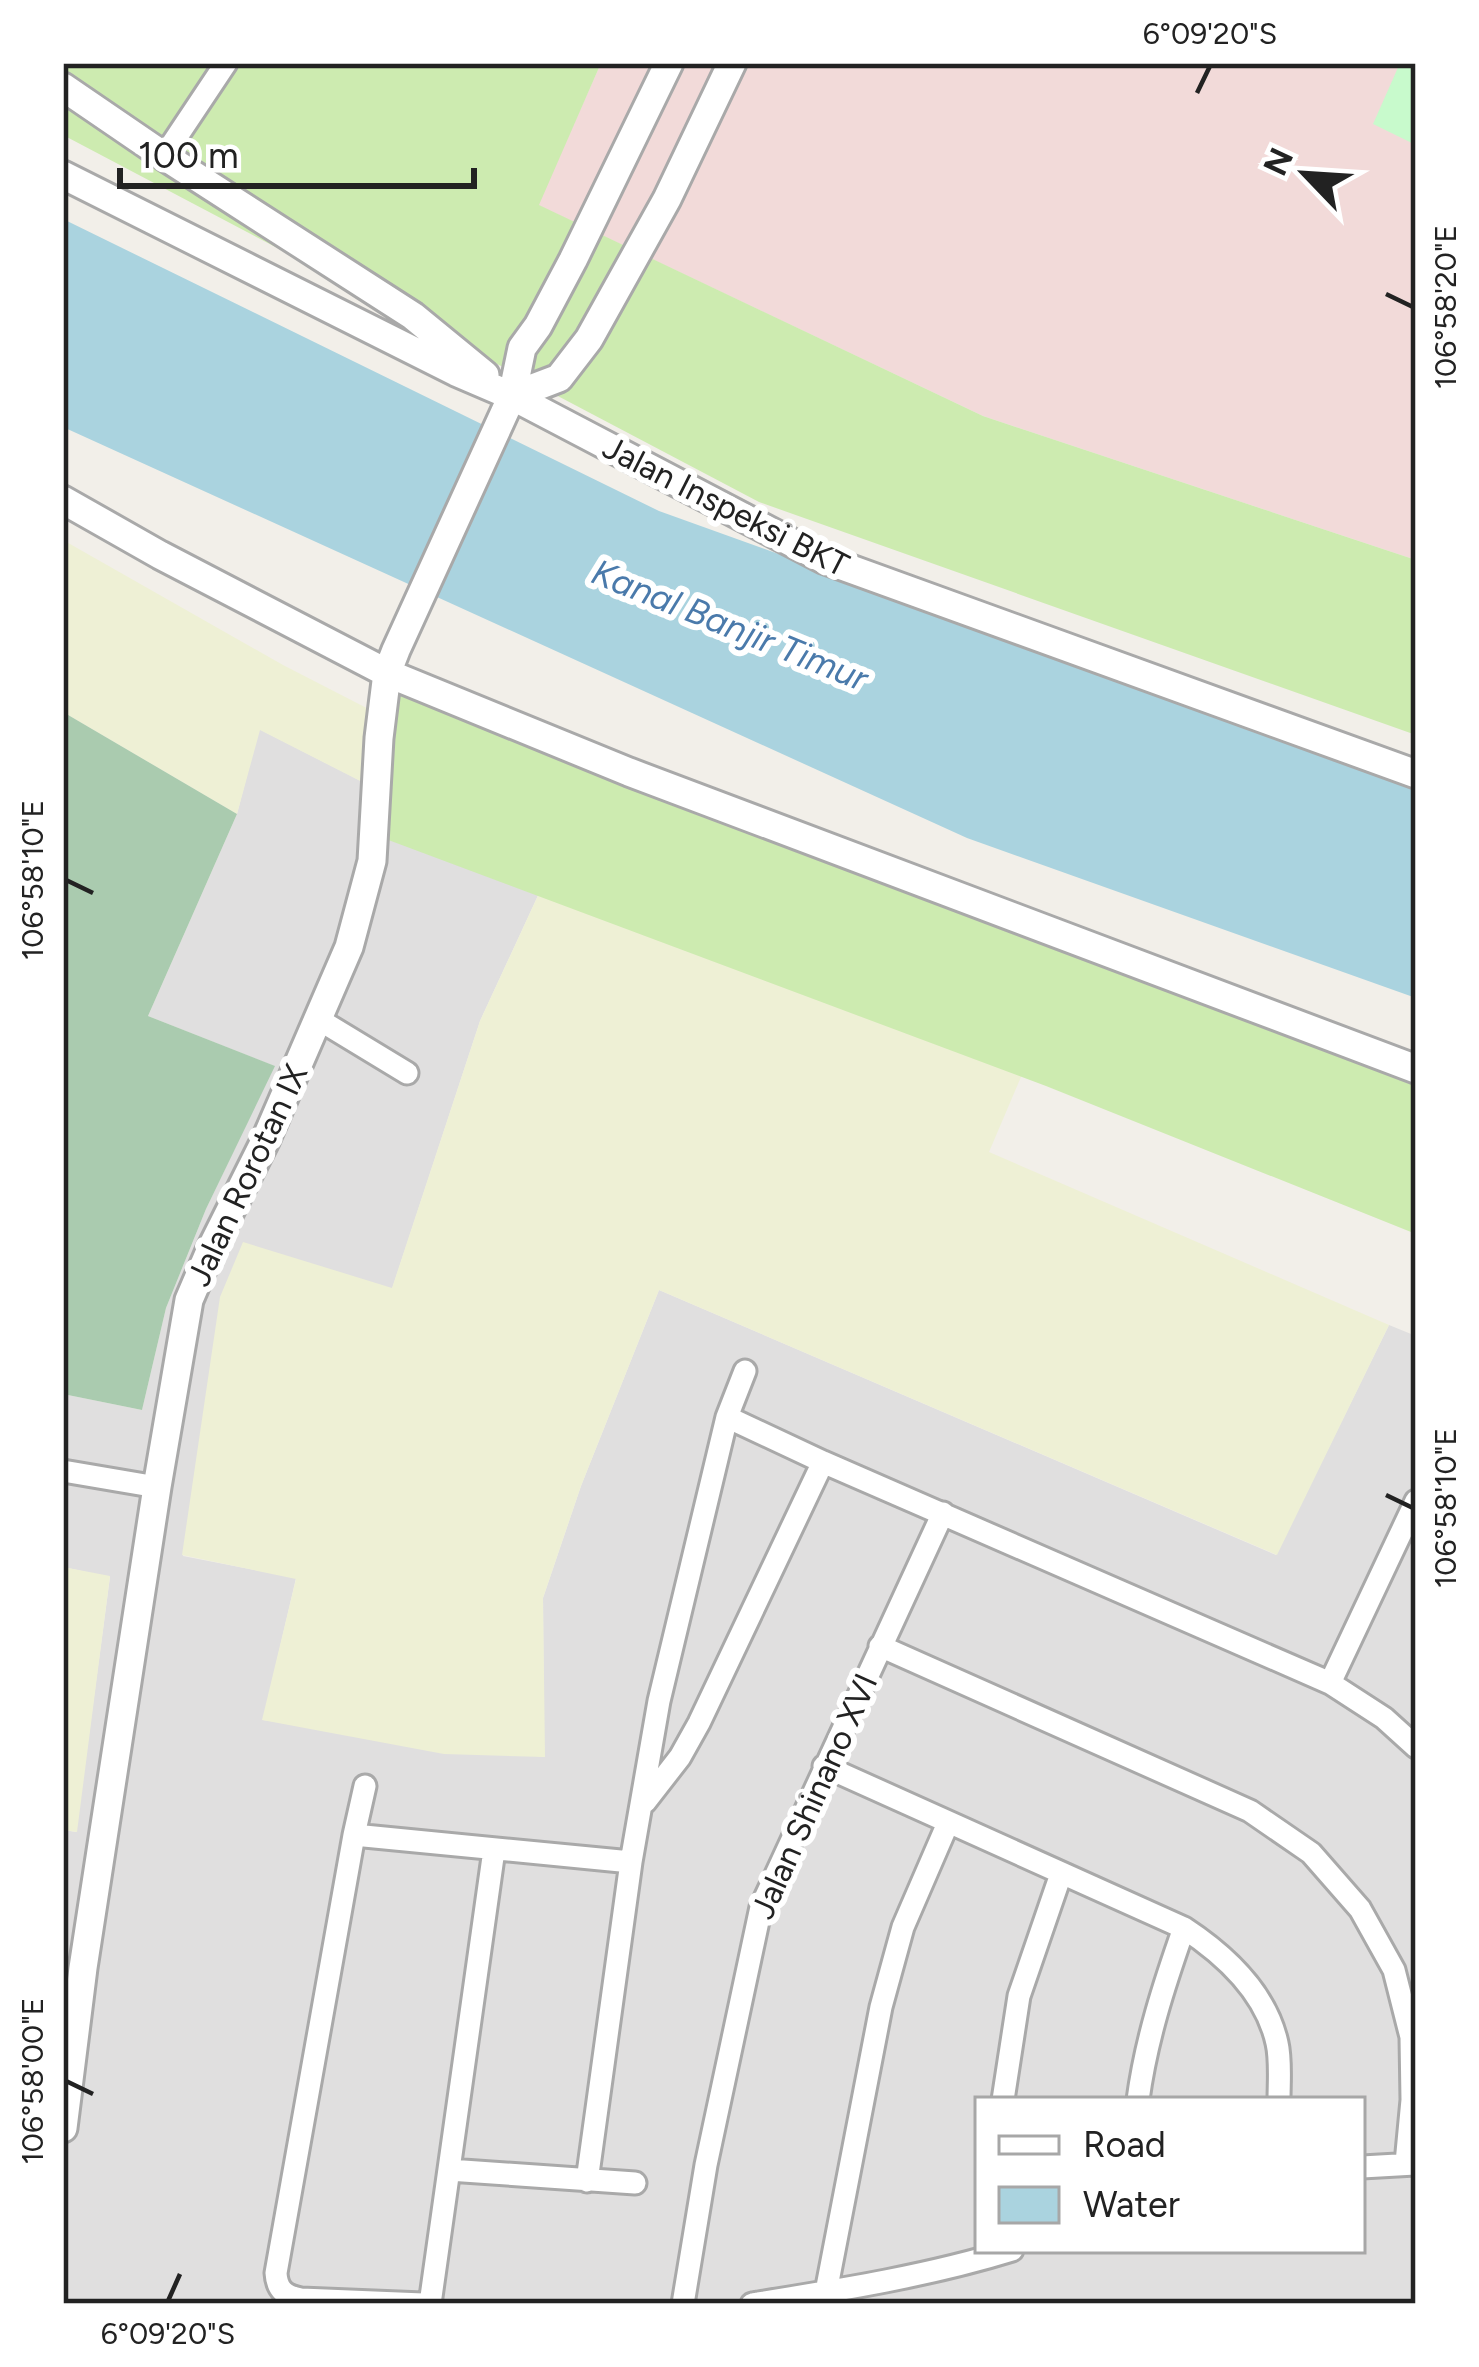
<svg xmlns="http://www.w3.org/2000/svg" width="1479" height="2367" font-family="Figtree,sans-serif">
<rect width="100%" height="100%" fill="#f2efe9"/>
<!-- residential -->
<path fill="#e0dfdf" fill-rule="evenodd" d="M 259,729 L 547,876 L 480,1021 L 392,1289 L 243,1243 L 183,1556 L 296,1578 L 263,1720 L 544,1757 L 543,1598 L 581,1486 L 659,1290 L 1276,1555 L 1389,1325 L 1416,1336 L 1416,2304 L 63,2304 L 63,1830 L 76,1832 L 110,1577 L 63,1567 L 63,1394 L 142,1410 L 166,1308 L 206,1209 L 274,1066 L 148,1016 L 237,814 ZM 978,2100 L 1362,2100 L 1362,2250 L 978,2250 Z"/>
<!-- commercial -->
<path fill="#f2dad9" d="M 601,63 L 1416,63 L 1416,560 L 983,416 L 538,205 Z"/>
<!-- farmland -->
<path fill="#eef0d5" d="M 63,540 L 283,665 L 423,737 L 1056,995 L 989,1152 L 1389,1325 L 1277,1555 L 659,1290 L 581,1486 L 543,1598 L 545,1757 L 444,1754 L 262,1720 L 296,1579 L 182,1555 L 220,1297 L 243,1242 L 392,1288 L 480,1021 L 547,876 L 260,730 L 237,814 L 63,712 Z
M 63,1567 L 110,1576 L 77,1832 L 63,1830 Z"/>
<!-- grass -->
<path fill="#cdebb0" d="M 63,63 L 601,63 L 539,205 L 983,416 L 1416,560 L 1416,735 L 759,502 L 63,135 Z
M 387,673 L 1416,1068 L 1416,1234 L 1046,1086 L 375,835 Z"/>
<!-- cemetery -->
<path fill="#aacbaf" d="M 63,712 L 237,814 L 148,1016 L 275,1066 L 206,1209 L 166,1308 L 142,1410 L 63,1394 Z"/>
<!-- park -->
<path fill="#c8facc" d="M 1400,63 L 1416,63 L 1416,145 L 1373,124 Z"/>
<!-- water -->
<path fill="#aad3df" d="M 63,219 L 659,511 L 1416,783 L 1416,998 L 967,838 L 63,427 Z"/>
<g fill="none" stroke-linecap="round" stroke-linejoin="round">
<defs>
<path id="minor" d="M 164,156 L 226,63
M 318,1019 L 407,1073
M 727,1417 L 823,1462 L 1330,1683 L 1384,1718 L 1416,1747
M 63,1471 L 157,1487
M 880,1646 L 1250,1811 L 1311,1853 L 1360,1909 L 1394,1970 L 1411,2037 L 1412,2100 L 1406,2163
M 1330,1683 L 1416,1501
M 824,1766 L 1184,1928 C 1225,1955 1266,1993 1277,2043 C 1281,2060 1279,2082 1279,2100
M 365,1786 L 354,1835 L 276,2273 C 277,2290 285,2296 301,2299 L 423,2304
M 645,1802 L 680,1757 L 699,1723 L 823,1462
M 354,1835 L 631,1862
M 1003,2100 L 1019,1996 L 1061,1874
M 1138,2100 C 1146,2040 1164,1985 1184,1928
M 1362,2167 L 1415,2164
M 449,2170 L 635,2183
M 587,2181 L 631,1862 L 659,1701 L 727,1417 L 745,1371
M 826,2292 L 881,2007 L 903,1927 L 948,1823
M 430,2304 L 494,1850
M 683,2304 L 706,2165 L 761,1907 L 943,1513
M 752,2304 C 839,2290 928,2276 1012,2250"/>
<path id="tertiary" d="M 63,87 L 164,156 L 413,316 L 485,375
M 63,175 L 456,372 L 512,396 L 823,559 L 1416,774
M 512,396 L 559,378 L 589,339 L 667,199 L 732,63
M 63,500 L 160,555 L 387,673 L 629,772 L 1416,1069
M 63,2128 L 83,1968 L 157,1487 L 189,1300 L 210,1251 L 266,1139 L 349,947 L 372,861 L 379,738 L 387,673 L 396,650 L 512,396 L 522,348 L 538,326 L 573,260 L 669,63"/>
</defs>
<!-- minor casing -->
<use href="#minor" stroke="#a9a9a9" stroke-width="27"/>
<!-- tertiary casing -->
<use href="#tertiary" stroke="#a9a9a9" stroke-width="33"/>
<!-- minor -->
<use href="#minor" stroke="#fff" stroke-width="21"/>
<!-- tertiary -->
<use href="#tertiary" stroke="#fff" stroke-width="27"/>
</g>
<!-- ticks -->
<path fill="none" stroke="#222" stroke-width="4.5" d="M 1197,93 L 1210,66M 1386,294 L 1413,307M 66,880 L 93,893M 1386,1495 L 1413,1508M 66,2081 L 93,2094M 168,2301 L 180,2274"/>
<g text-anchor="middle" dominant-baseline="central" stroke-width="12" stroke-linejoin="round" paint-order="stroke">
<!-- street labels -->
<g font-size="33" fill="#222" stroke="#fff">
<text transform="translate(726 506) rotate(27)">Jalan Inspeksi BKT</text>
<text transform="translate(247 1175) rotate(-65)">Jalan Rorotan IX</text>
<text transform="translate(814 1796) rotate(-66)">Jalan Shinano XVI</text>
</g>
<!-- water labels -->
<g font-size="36" font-style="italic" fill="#4a7aab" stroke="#fff">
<text transform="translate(730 625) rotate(22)">Kanal Banjir Timur</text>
</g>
</g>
<!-- border -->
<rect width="1479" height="2367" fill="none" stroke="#ffffff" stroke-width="132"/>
<!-- legend -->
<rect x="975" y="2097" width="390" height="156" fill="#ffffff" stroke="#a7a7a7" stroke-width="3"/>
<rect x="999" y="2136" width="60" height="18" fill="#ffffff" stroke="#a7a7a7" stroke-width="3"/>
<text x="1083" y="2157" font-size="36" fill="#222222">Road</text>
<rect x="999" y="2187" width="60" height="36" fill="#aad3df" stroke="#a7a7a7" stroke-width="3"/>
<text x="1083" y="2217" font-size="36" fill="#222222">Water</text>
<!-- north arrow -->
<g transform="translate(1305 174) rotate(295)" stroke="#ffffff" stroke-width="9" paint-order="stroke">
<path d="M0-9L21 45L0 30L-21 45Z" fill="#222222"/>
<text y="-18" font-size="33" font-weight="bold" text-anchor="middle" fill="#222222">N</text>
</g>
<!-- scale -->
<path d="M120 168v18h354v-18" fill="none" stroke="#222222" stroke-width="6"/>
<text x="138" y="168" font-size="36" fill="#222222" stroke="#ffffff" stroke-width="9" paint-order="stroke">100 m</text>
<rect x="66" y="66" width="1347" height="2235" fill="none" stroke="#222" stroke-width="4.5"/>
<g font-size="30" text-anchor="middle" fill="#222">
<text x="1210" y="44">6°09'20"S</text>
<text transform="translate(1446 307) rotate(-90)" y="10">106°58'20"E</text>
<text transform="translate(33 880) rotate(-90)" y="10">106°58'10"E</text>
<text transform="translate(1446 1508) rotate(-90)" y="10">106°58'10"E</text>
<text transform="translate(33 2081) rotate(-90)" y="10">106°58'00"E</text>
<text x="168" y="2344">6°09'20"S</text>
</g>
</svg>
